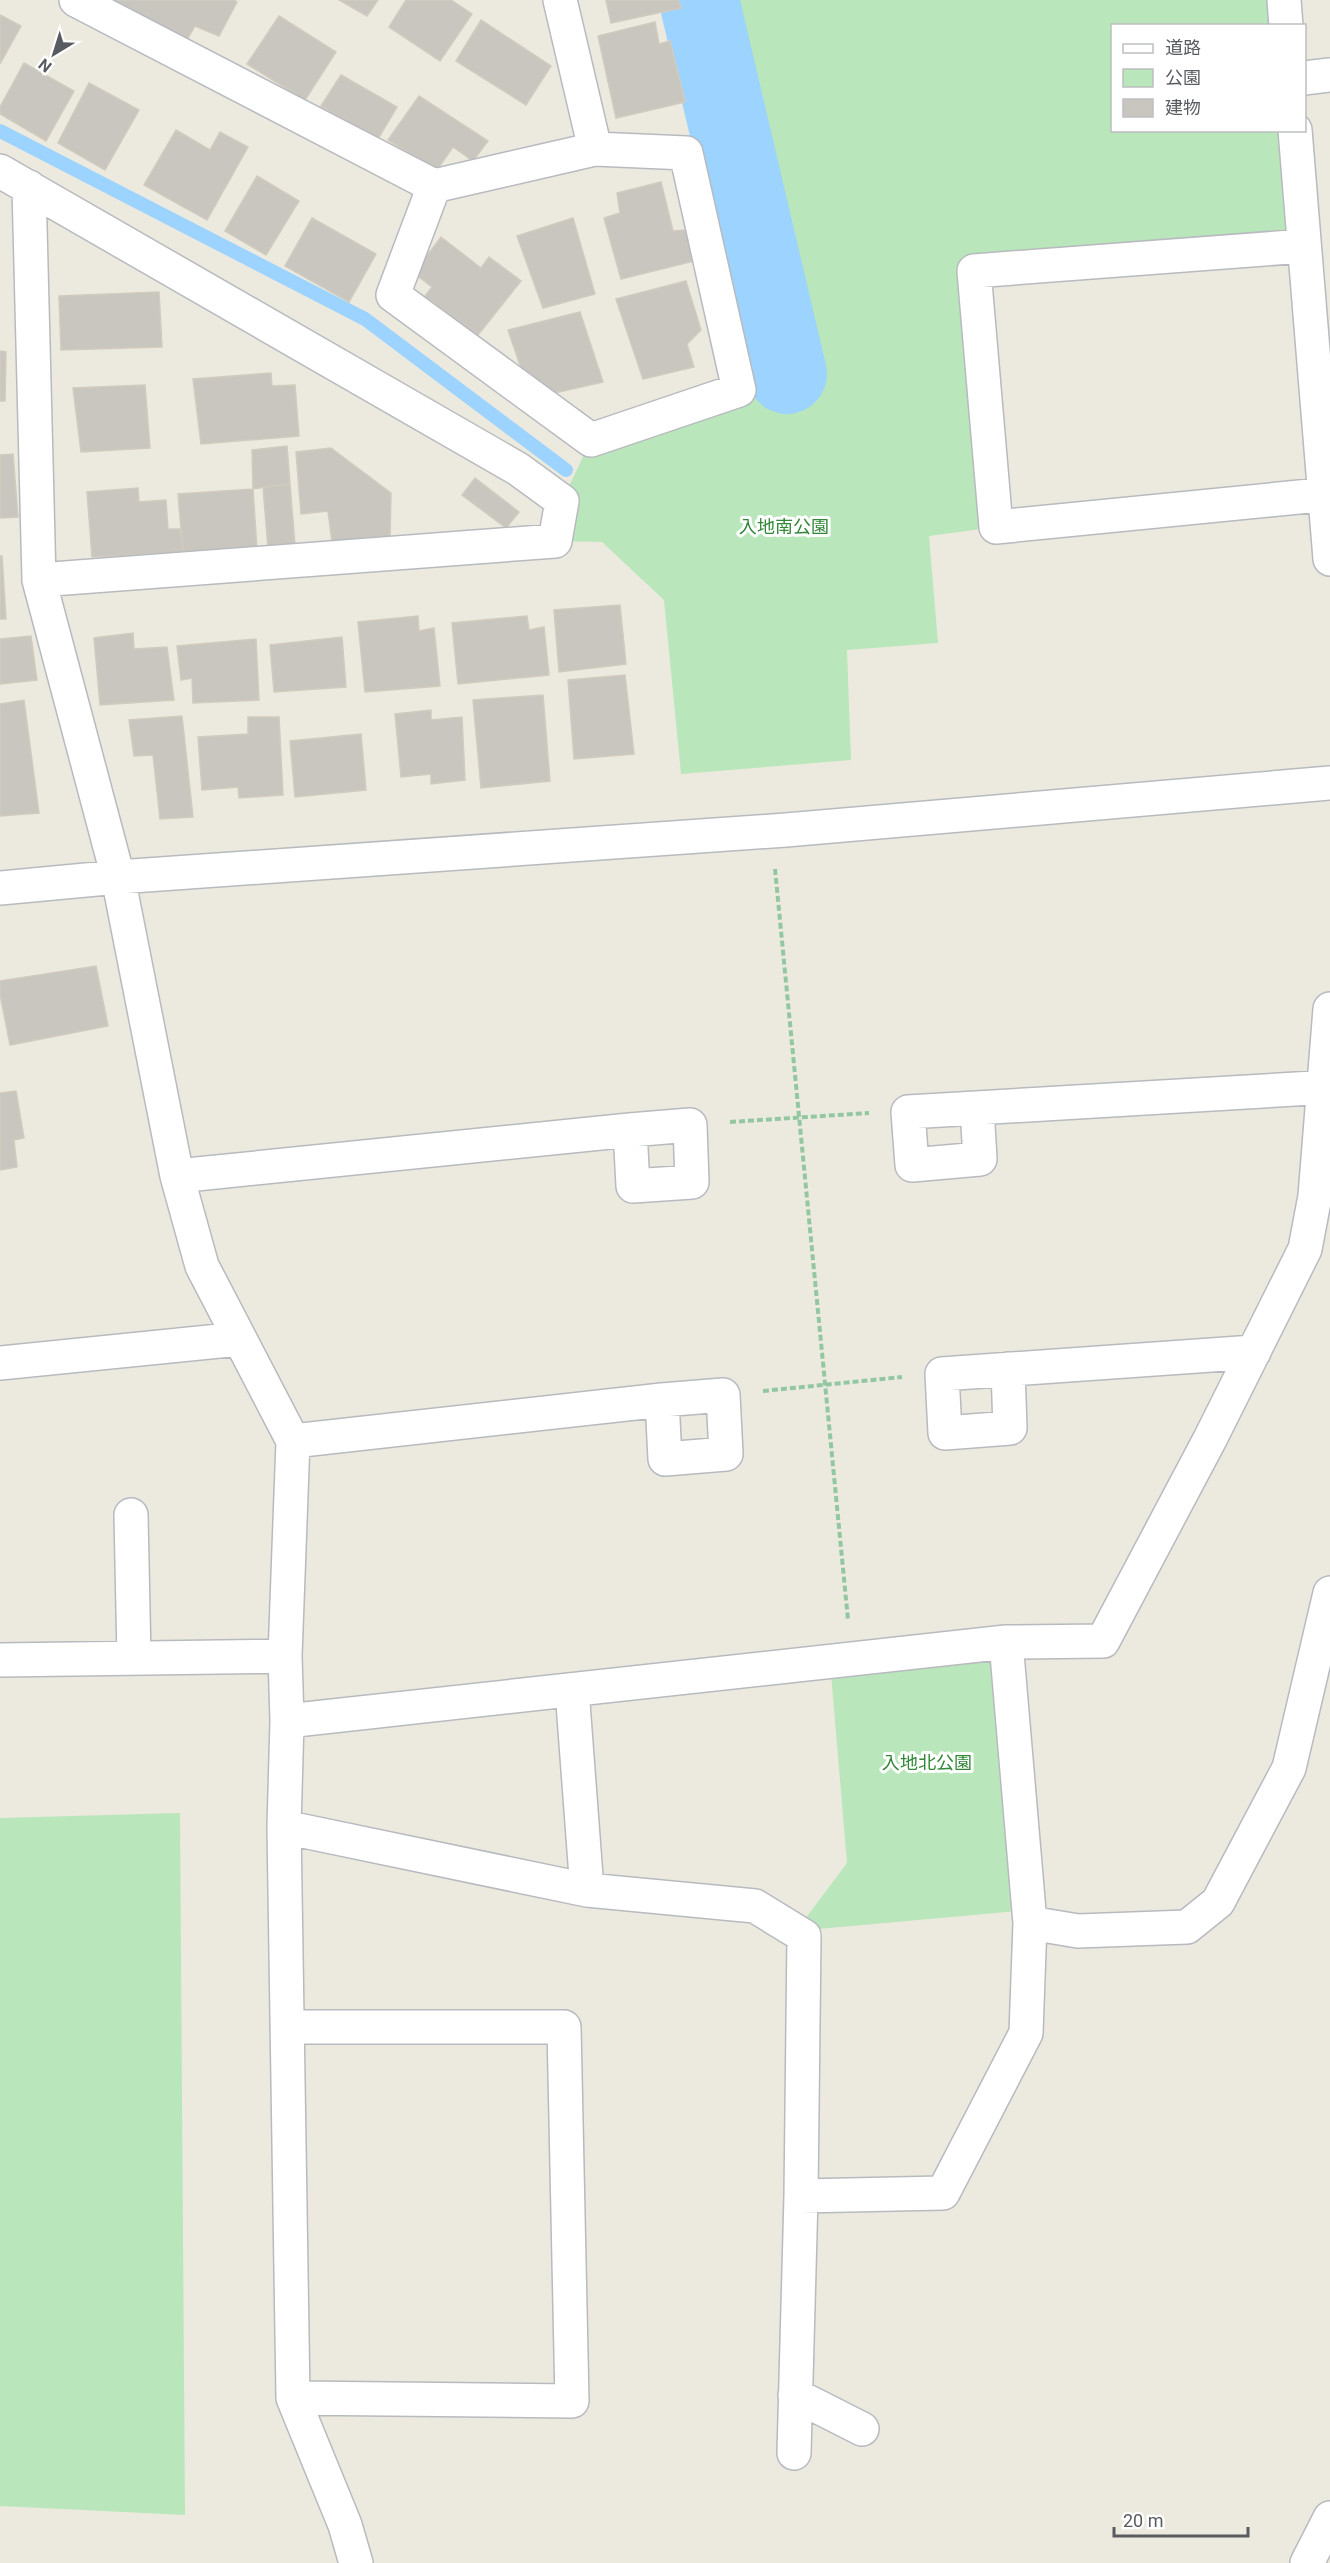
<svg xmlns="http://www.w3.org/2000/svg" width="1330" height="2563" font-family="Roboto,'Noto Sans JP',sans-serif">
<rect width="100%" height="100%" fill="#eceadf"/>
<!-- green -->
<path fill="#bae6bb" d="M 720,0 L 1284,0 L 1286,25 L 1112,26 L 1112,130 L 1295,131 L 1304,246 L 974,271 L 996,527 L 929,536 L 938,643 L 847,650 L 851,760 L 681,774 L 664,600 L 602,542 L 555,541 L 562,501 L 591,440 L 739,390 L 803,384 L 784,282 Z
M 1006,1642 L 1028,1910 L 796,1931 L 847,1863 L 830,1662 Z
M 180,1813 L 185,2515 L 0,2506 L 0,1818 Z"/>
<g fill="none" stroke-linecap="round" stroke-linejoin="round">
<!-- stream -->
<path stroke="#9dd3ff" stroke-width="14" d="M 0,131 L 365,319 L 566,470"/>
<!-- river -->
<path stroke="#9dd3ff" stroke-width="80" d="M 699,0 L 787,374"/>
</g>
<!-- building -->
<path fill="#c9c6bf" stroke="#d1cbbe" stroke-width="1.5" d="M 109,0 L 234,0 L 237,2 L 219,36 L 195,26 L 187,40 Z
M 339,0 L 378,0 L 367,16 Z
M 406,0 L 451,0 L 472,14 L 440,61 L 389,27 Z
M 606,0 L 678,0 L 681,8 L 611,23 Z
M 0,15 L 21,26 L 0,64 Z
M 279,16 L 336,52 L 305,100 L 247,64 Z
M 481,20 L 551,66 L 526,105 L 456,61 Z
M 655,22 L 659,44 L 670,41 L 685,102 L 616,118 L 598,36 Z
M 24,63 L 74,91 L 46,141 L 0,114 L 0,107 Z
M 341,75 L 397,107 L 378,139 L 321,106 Z
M 89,83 L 139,110 L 105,170 L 58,143 Z
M 419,96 L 488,141 L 473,161 L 453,147 L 437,170 L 388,140 Z
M 176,130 L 210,150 L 220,132 L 248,147 L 207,220 L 144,185 Z
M 257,176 L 299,201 L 266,255 L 225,231 Z
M 661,182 L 673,231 L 687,230 L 694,261 L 621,279 L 604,218 L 620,213 L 617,193 Z
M 312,218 L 376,254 L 349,302 L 285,266 Z
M 573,218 L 595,294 L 543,308 L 517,236 Z
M 441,237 L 481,268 L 489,257 L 521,281 L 478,335 L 425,296 L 432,287 L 414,273 Z
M 686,281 L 701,330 L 687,344 L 694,367 L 643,379 L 616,299 Z
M 159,292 L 162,347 L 61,350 L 59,296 Z
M 580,312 L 603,382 L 546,395 L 525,380 L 508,330 Z
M 0,351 L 6,352 L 5,401 L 0,401 Z
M 271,373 L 272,386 L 295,385 L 299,436 L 201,444 L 193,379 Z
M 145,385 L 150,448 L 81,452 L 73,388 Z
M 287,446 L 290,484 L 253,489 L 252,450 Z
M 331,448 L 391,493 L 390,537 L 332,542 L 328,511 L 301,514 L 296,452 Z
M 13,454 L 18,517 L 0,518 L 0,455 Z
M 475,478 L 519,512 L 506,528 L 462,495 Z
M 290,484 L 295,545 L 268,548 L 263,487 Z
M 138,488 L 139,502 L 166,500 L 168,529 L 180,529 L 183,552 L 92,557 L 87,492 Z
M 253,489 L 257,550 L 183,552 L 178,494 Z
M 0,556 L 2,556 L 6,619 L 0,619 Z
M 620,605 L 626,664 L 559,672 L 554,610 Z
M 418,616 L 419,631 L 434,628 L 440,686 L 365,692 L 358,622 Z
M 527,616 L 529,630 L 544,627 L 549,675 L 458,684 L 452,623 Z
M 133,633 L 134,649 L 167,647 L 174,700 L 100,705 L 94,638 Z
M 31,636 L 37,680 L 0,684 L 0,639 Z
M 342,637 L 346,687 L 274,692 L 270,645 Z
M 256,639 L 259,700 L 193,703 L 192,678 L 181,680 L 177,646 Z
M 625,675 L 634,754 L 574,759 L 568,680 Z
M 543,695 L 550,781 L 481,788 L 473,700 Z
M 24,700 L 39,813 L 0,816 L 0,704 Z
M 431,710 L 431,720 L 462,717 L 465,780 L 431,784 L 431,774 L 401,777 L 395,714 Z
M 182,716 L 193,817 L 160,819 L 153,755 L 134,756 L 129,720 Z
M 248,717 L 279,717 L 283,795 L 239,798 L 238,787 L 202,790 L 198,737 L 248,734 Z
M 361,734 L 366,790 L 295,797 L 290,741 Z
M 96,966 L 108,1026 L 10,1045 L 0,994 L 0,981 Z
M 16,1091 L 24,1138 L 14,1140 L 17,1167 L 0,1170 L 0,1093 Z"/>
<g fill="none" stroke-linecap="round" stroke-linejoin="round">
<defs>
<path id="minor" d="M 76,0 L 434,186 L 595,149 L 560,0
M 1284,0 L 1286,26
M 1304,78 L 1330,75
M 1295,130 L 1330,559
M 0,171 L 518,469 L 562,501 L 555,541 L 39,580
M 434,186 L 393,295 L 591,440 L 739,390 L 686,153 L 595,149
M 29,187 L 39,580 L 118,877 L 177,1176 L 202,1266 L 293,1441 L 285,1656 L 287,1721 L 284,1827 L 293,2398 L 345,2525 L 356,2563
M 1304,246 L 974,271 L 996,527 L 1330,494
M 0,888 L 118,877 L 786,830 L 1330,783
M 977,1108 L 980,1159 L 912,1165 L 908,1112 L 1330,1087
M 177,1176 L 630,1130 L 690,1125 L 692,1182 L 633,1186 L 630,1130
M 0,1363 L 239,1339
M 1008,1369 L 1010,1428 L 945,1433 L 942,1374 L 1254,1352
M 293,1441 L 662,1400 L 723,1395 L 726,1454 L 665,1459 L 662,1400
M 131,1515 L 134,1658
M 0,1660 L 285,1656
M 572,1690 L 587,1890
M 287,1721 L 1006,1642 L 1103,1641 L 1210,1439 L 1305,1249 L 1315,1196 L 1330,1009
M 284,1827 L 587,1890 L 755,1906 L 804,1936 L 801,2196 L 794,2453
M 1030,1923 L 1078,1931 L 1187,1927 L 1218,1902 L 1289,1768 L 1330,1593
M 287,2027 L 564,2027 L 572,2401 L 293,2398
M 801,2196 L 943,2193 L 1026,2033 L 1030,1923 L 1006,1642
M 795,2395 L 862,2429
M 1307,2563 L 1330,2518"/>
</defs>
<!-- minor casing -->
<use href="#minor" stroke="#b7babf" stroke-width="36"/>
<!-- path -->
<path stroke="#93c7a2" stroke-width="4" stroke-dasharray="6 3" stroke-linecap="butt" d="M 775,869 L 848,1620
M 730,1122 L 869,1113
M 763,1391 L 902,1377"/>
<!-- minor -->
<use href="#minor" stroke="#fff" stroke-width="33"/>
</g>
<g text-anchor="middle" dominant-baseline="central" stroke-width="6" stroke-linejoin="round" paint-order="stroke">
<!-- park labels -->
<g font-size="18" fill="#318737" stroke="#fff">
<text x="784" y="526">入地南公園</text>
<text x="927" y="1762">入地北公園</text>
</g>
</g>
<!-- legend -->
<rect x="1111" y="24" width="195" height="108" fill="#ffffff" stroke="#bcbec0" stroke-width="1.5"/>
<rect x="1123" y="44" width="30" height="9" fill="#ffffff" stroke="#bcbec0" stroke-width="1.5"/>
<text x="1165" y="54" font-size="18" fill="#585c61">道路</text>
<rect x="1123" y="69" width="30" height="18" fill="#bae6bb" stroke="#bcbec0" stroke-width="1.5"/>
<text x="1165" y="84" font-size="18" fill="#585c61">公園</text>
<rect x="1123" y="99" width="30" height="18" fill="#c9c6bf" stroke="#bcbec0" stroke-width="1.5"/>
<text x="1165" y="114" font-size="18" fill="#585c61">建物</text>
<!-- north arrow -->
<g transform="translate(54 54) rotate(218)" stroke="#ffffff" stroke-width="4.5" paint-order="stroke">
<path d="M0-4.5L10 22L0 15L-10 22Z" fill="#585c61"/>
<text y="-9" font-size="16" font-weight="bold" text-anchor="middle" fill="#585c61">N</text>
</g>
<!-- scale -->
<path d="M1114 2527v9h134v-9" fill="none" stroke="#585c61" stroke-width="3"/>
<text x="1123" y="2527" font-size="18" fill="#585c61" stroke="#ffffff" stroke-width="4.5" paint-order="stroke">20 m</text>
</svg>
